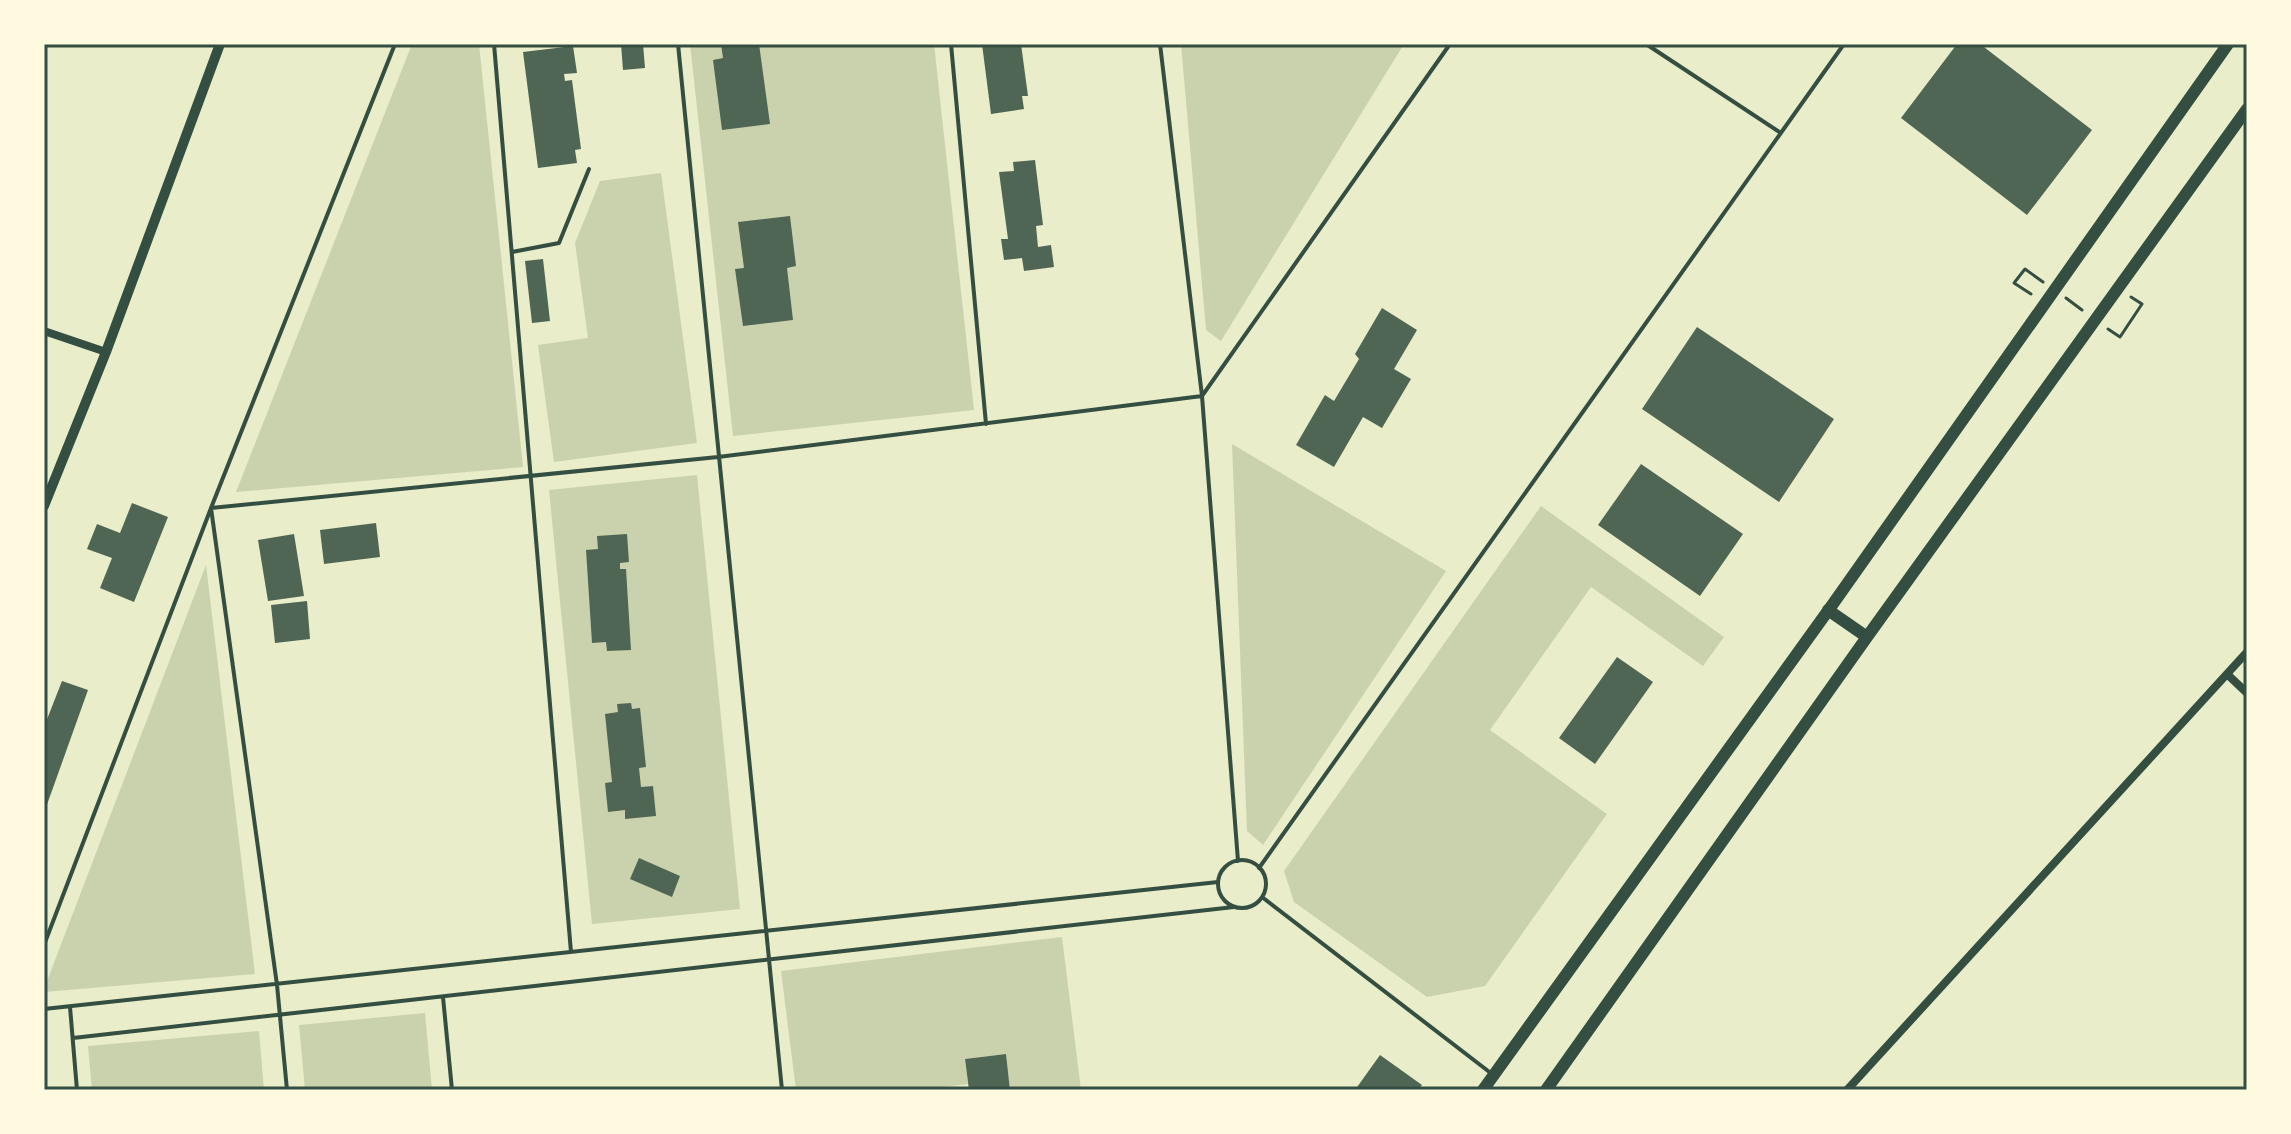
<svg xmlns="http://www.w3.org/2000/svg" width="2291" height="1134" font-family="'Golos Text',sans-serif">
<rect width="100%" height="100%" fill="#e9edc9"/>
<!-- green -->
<path fill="#cad2ad" d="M 412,44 L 479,44 L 523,467 L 236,492 Z
M 690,44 L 934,44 L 974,410 L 733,436 Z
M 1181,44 L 1404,44 L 1221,341 L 1206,330 Z
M 661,173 L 697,443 L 554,462 L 538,345 L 588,338 L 575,243 L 600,181 Z
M 1232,444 L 1446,571 L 1263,845 L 1247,831 Z
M 697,475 L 740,909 L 592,924 L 549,490 Z
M 1541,506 L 1724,637 L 1703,666 L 1591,587 L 1490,730 L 1607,814 L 1485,986 L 1427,997 L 1294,902 L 1284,871 Z
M 206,565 L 255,974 L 44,992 L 44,989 Z
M 1062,937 L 1081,1090 L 1010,1090 L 1006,1054 L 965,1059 L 968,1084 L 920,1090 L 796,1090 L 781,971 Z
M 425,1013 L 432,1090 L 305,1090 L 299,1025 Z
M 259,1031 L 264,1090 L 92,1090 L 88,1046 Z"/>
<!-- building -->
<path fill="#4f6655" d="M 621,44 L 643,44 L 645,68 L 623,70 Z
M 721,44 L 759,44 L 770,124 L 722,130 L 713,60 L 723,58 Z
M 982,44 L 1021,44 L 1028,96 L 1022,96 L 1024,109 L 991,114 Z
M 1957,44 L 1980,44 L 2092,130 L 2027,215 L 1901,118 Z
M 573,46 L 577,73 L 564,74 L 565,81 L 572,80 L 581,149 L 575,150 L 577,163 L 538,168 L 523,52 Z
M 1035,160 L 1043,225 L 1036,226 L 1038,247 L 1051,245 L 1054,267 L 1024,271 L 1022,258 L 1004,260 L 1001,239 L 1008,239 L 999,172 L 1014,171 L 1013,162 Z
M 790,216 L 796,266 L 787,268 L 793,320 L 743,326 L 735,269 L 744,268 L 738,222 Z
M 543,259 L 550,321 L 532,323 L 525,261 Z
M 1382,308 L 1417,330 L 1394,369 L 1411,379 L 1382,428 L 1363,417 L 1334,467 L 1296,445 L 1325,395 L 1334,401 L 1359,359 L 1355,354 Z
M 1697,327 L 1834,419 L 1779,502 L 1642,409 Z
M 1641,464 L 1743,534 L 1700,596 L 1598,525 Z
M 132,503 L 168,517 L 134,602 L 100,588 L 112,558 L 87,549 L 97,524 L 120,533 Z
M 376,523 L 380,557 L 324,564 L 320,530 Z
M 294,534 L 304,596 L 268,601 L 258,540 Z
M 627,534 L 629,562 L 620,563 L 620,569 L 626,569 L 631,650 L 607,651 L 606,642 L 592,643 L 586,550 L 598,549 L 597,536 Z
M 307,601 L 310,639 L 275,643 L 271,605 Z
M 1617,657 L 1653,682 L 1595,764 L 1559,738 Z
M 62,681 L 88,690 L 44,813 L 44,727 Z
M 631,703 L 632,709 L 640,708 L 646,767 L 639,768 L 641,787 L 653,786 L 656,816 L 625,819 L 625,810 L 608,812 L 605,783 L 612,782 L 605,714 L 618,712 L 617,704 Z
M 639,858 L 680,876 L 672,897 L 630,879 Z
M 1006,1054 L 1010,1090 L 969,1090 L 965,1059 Z
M 1380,1055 L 1422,1085 L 1418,1090 L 1355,1090 Z"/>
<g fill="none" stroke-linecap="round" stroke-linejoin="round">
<!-- path -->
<path stroke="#344e41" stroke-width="3" d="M 2031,294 L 2014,283 L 2025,269 L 2043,282
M 2066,298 L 2082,310
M 2108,329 L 2120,337 L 2142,304 L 2131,297"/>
<!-- service -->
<path stroke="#344e41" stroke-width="4" d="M 494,44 L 571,952
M 678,44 L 782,1090
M 951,44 L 986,424
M 1160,44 L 1202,396 L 1238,861
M 1646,44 L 1781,133
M 512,252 L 559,243 L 589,169
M1218 884a24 24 0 1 1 48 0a24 24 0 1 1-48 0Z
M 1259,868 L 1844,44
M 1262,897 L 1492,1074
M 44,945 L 211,508 L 395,44
M 443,997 L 452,1090
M 70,1007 L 77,1090
M 44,1009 L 1218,882
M 73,1038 L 1234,907
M 287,1090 L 277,985 L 211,508 L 718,457 L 1202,396 L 1450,44"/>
<!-- minor -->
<path stroke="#344e41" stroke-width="8" d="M 44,331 L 106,352
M 2227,674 L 2247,693
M 1847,1090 L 2247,652"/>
<!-- tertiary -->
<path stroke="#344e41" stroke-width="10" d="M 44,506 L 106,352 L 220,44"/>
<!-- primary -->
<path stroke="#344e41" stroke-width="12" d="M 1828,610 L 1867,637
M 1483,1090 L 1835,601 L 2228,44
M 1546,1090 L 1867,637 L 2247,109"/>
</g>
<!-- border -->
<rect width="2291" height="1134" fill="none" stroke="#fefae0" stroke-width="92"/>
<rect x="46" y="46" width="2199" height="1042" fill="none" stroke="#344e41" stroke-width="3"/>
</svg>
